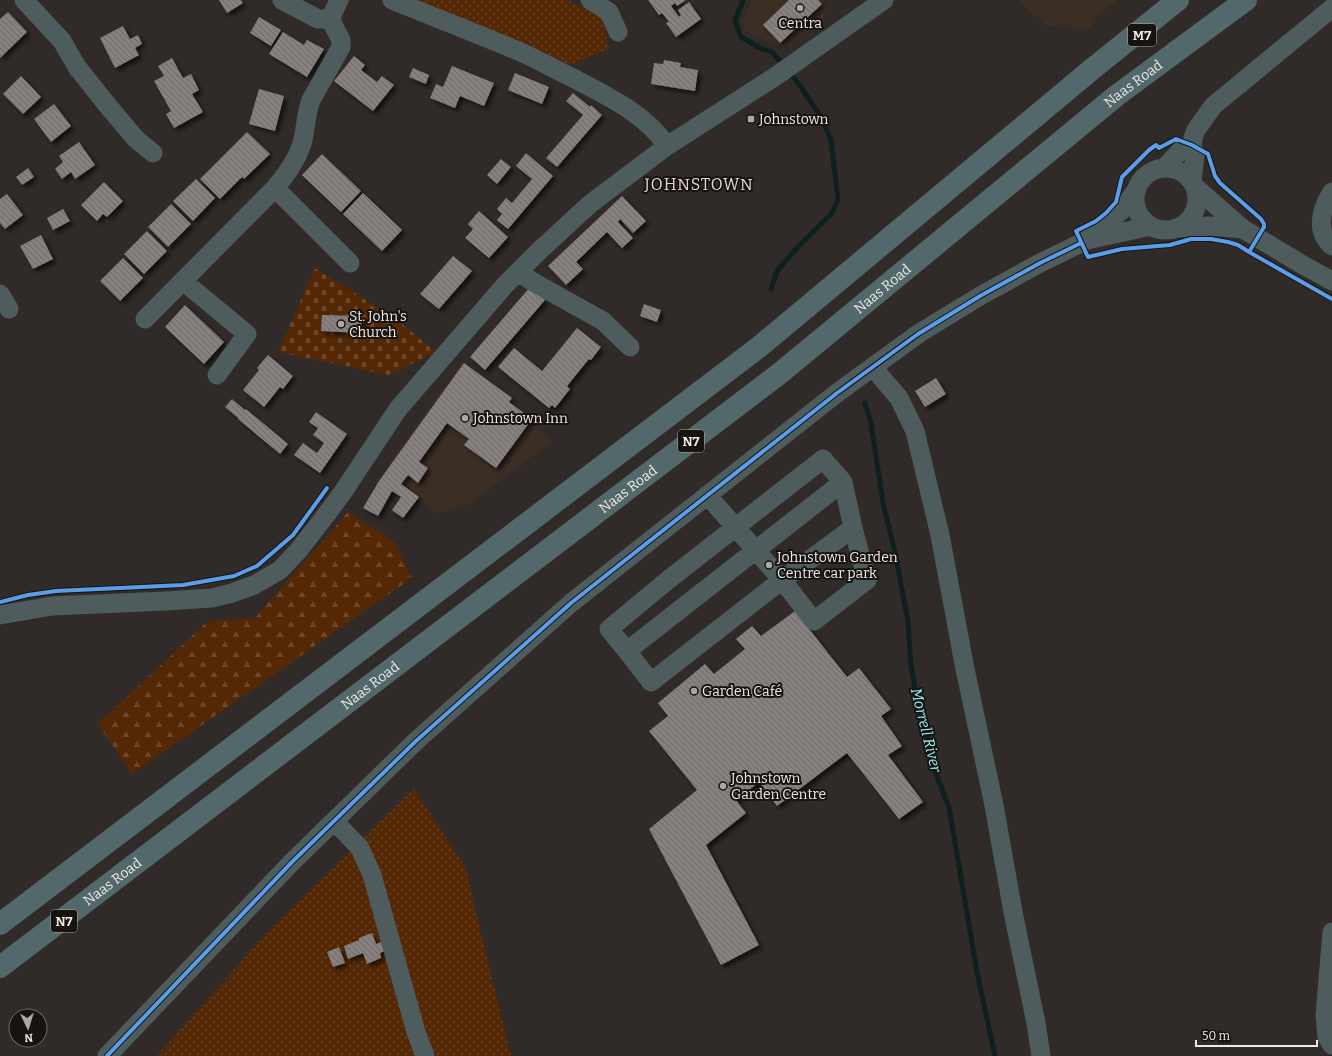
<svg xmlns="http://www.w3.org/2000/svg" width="1332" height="1056" font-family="Bitter,serif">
<defs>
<pattern id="green-dots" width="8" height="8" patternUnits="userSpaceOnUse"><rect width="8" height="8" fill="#542805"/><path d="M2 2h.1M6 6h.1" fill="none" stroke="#6d4729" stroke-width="1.8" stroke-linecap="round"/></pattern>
<pattern id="forest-firs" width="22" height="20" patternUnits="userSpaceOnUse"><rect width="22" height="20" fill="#542805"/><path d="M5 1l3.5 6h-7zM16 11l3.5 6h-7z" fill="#6d4729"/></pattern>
<pattern id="cemetery-stones" width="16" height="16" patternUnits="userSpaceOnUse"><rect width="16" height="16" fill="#542805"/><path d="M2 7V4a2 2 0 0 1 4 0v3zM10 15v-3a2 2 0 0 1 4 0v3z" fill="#6d4729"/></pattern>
<pattern id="building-back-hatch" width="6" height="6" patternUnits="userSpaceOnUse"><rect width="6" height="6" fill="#86817f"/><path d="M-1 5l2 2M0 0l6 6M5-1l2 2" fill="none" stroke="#6d6968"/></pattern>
<filter id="shadow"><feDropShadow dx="3.5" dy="3.5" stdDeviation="2" flood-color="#0009"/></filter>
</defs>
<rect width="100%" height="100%" fill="#302b28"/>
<!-- built -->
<path fill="#3b2e25" d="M 752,0 L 823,0 L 829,12 L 786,48 L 746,32 L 742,20 Z
M 1019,0 L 1118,0 L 1097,16 L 1091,29 L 1046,26 Z
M 462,362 L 502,390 L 512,396 L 520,413 L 553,441 L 475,500 L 465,505 L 435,514 L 388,466 Z"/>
<!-- green -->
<path fill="url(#green-dots)" d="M 410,0 L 568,0 L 600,17 L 604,22 L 608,49 L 570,65 Z
M 414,789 L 465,867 L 511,1056 L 157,1056 L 266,934 Z"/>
<!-- forest -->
<path fill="url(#forest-firs)" d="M 348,512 L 394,541 L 412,578 L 132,774 L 98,724 L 208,621 L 255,618 Z"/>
<!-- cemetery -->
<path fill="url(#cemetery-stones)" d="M 315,268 L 397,320 L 436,352 L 389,375 L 278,352 Z"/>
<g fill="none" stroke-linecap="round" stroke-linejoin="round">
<!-- stream -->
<path stroke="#0e1f20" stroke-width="5" d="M 743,0 L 735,21 L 741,37 L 760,48 L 772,52 L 784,66
M 771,289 L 777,271 L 796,249 L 832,213 L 838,200 L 831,140 L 821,117 L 801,87 L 789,72
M 865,403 L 871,423 L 883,503 L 894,548 L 908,621 L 911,666 L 919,711 L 928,738 L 934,769 L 949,807 L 977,972 L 995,1056"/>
</g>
<!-- building -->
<path fill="url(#building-back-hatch)" filter="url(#shadow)" d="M 219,0 L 241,0 L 243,3 L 227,13 Z
M 648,0 L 686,0 L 677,6 L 675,3 L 671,6 L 679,17 L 681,15 L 678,10 L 689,2 L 701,19 L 676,37 L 666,23 L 669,22 L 662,13 L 659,15 Z
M 789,0 L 818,0 L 822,4 L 780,43 L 763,25 Z
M 8,12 L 27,32 L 0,58 L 0,19 Z
M 259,17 L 281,30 L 271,46 L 250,33 Z
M 123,26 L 130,39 L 138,35 L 142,44 L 135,48 L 139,55 L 115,68 L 100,38 Z
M 283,32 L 304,45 L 307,40 L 324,49 L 307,77 L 269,54 Z
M 354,56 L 365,65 L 361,70 L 377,82 L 382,76 L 394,85 L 373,111 L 334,81 Z
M 172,58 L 183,78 L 191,74 L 199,90 L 192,94 L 203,112 L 174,128 L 166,114 L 171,111 L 154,81 L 164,76 L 158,66 Z
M 664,60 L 681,63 L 680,67 L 698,70 L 695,91 L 651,84 L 654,63 L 663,64 Z
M 452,66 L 494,83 L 484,106 L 460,96 L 455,108 L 430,98 L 436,84 L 443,87 Z
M 413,68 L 429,75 L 426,84 L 409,77 Z
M 515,73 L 549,87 L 542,104 L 508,90 Z
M 21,76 L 41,97 L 23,114 L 3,94 Z
M 259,89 L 284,96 L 275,131 L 249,124 Z
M 573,93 L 590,107 L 591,105 L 602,115 L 557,167 L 546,158 L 583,115 L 566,101 Z
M 54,104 L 71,126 L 51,142 L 34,119 Z
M 247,132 L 270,154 L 244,179 L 242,177 L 220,199 L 200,179 Z
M 79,142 L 95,165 L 75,179 L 71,172 L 62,179 L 55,169 L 63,162 L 59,156 Z
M 526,153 L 553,176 L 508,229 L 497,220 L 502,214 L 497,209 L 506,198 L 512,203 L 532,179 L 516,166 Z
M 322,154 L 361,191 L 341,212 L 302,175 Z
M 501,159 L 511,167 L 497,184 L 487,175 Z
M 28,168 L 34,177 L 22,185 L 16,177 Z
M 196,179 L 215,198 L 193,221 L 173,201 Z
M 104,182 L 123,201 L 107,217 L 103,214 L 97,221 L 81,205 Z
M 363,193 L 402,230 L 382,251 L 343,214 Z
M 7,194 L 23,215 L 5,229 L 0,223 L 0,199 Z
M 622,196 L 646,221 L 633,233 L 620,219 L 618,222 L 633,238 L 622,248 L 607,232 L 576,262 L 583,269 L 566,285 L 548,266 Z
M 171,204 L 191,224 L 168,247 L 148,227 Z
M 63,209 L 70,221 L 53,230 L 47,218 Z
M 479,211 L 508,237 L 489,258 L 465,238 L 473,229 L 468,224 Z
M 147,231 L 167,251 L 144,274 L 124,254 Z
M 41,235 L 53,259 L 33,269 L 20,246 Z
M 453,256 L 472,271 L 439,309 L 420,294 Z
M 123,258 L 143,278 L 120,301 L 100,281 Z
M 530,287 L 545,300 L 485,370 L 470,357 Z
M 644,304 L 661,310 L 657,322 L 640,316 Z
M 185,305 L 224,342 L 204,364 L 165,327 Z
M 322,315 L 362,316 L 361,333 L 321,331 Z
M 577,328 L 601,347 L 591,360 L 589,359 L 567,386 L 570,389 L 555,408 L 552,405 L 549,408 L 498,367 L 514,348 L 542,371 Z
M 268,355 L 293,376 L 283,389 L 280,387 L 264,407 L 243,390 L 259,370 L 257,368 Z
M 464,363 L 512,398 L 509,402 L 532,419 L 496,468 L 464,445 L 469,439 L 447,423 L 419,462 L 428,468 L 418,483 L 408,475 L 401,484 L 419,497 L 403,518 L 392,510 L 401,497 L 392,491 L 378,516 L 363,508 L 379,481 Z
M 936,378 L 946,394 L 925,407 L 915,391 Z
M 232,399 L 245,410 L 246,409 L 288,444 L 280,454 L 238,419 L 238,418 L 225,407 Z
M 316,412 L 347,434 L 320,473 L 294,455 L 303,443 L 317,453 L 324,443 L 313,435 L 318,428 L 309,422 Z
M 795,611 L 847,677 L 859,668 L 891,709 L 881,716 L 902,746 L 888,755 L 923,802 L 899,819 L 847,753 L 777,806 L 759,782 L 736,800 L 746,813 L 706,845 L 759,945 L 721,965 L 649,829 L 697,790 L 649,731 L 668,716 L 658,703 L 705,664 L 714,674 L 745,649 L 736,639 L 752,626 L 761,636 Z
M 372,933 L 376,944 L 381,942 L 385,951 L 380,953 L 381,958 L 367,964 L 363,953 L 348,959 L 344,946 L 359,940 L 359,938 Z
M 339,947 L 345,963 L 333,967 L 327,952 Z"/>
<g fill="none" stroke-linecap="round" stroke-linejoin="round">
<!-- minor -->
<path stroke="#4e5c5e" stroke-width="19" d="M 24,0 L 62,41 L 77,67 L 108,106 L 136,139 L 153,153
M 282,0 L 318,19 L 332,19
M 392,0 C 436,18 481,35 525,54 C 540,61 556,70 571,77 C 605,95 645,113 667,146
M 590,0 L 609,12 L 618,32
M 1164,168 L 1182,149 L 1192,145
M1135 199a31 31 0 1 1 62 0a31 31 0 1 1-62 0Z
M 1192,182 L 1195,155 L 1192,145 L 1193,138 L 1196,130 L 1213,106 L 1332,8
M 1195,187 L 1243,229 L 1303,265 L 1332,281
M 275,188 L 350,263
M 1332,192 C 1321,209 1315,231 1332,246
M 1176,228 L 1210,226 L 1243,229
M 1089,238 L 1121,211 L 1137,189
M 518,272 L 535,283 L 603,321 L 630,347
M 183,281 L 247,334 L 217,375
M 0,294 L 9,309
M 145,319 L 275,188 C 287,174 298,159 303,140 C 306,126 306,113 311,100 L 341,47 L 341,40 L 332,23 L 332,15 L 339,0
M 874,367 L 881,377 L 899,398 L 915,431 L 940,535 L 965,669 L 994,805 L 1013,912 L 1036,1023 L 1041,1056
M 843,482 L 823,459 L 668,580 L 609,629 L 627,651 L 843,482 L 853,528 L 782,580 L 814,621 L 867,580 L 853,528
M 0,615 L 52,606 L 166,601 L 212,598 L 232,593 L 254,585 L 280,570 L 298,551 L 326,515 L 343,492 L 398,409 L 505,285 L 538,252 L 590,204 L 667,146 L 776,76 L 884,0
M 627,651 L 651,682 L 782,580 L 707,495
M 335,822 L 360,848 L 372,875 L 416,1032 L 425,1056
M 1332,932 L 1325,1015 L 1327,1037 L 1332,1045
M 107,1056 L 292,862 L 416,741 L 571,603 L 837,393 L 918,334 L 980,296 L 1040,263 L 1087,240 L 1151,226"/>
<!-- highway -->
<g stroke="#53686b" stroke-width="22">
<path d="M 0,924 L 759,347 L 1091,70 L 1178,0"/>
<path id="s1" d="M 0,967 L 779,374 L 1116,96 L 1246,0"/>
</g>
<defs>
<path id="cycleway" d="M 1249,252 L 1264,227 L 1264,224 L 1261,219 L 1220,183 L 1215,176 L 1208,154 L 1192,145 L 1176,139 L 1159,148 L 1156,145 L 1149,150 L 1122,177 L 1116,202 L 1106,213 L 1096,221 L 1076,231 L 1088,257 L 1122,249 L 1170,245 L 1191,239 L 1211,239 L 1228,242 L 1238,245 L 1249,252 L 1332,299
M 0,602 L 28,595 L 56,591 L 183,585 L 234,576 L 257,566 L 293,535 L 327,488
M 107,1056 L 292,862 L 416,741 L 571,603 L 837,393 L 918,334 L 980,296 L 1040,263 L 1081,243"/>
</defs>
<!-- cycleway casing -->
<use href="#cycleway" stroke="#171311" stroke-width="6"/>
<!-- cycleway -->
<use href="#cycleway" stroke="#5a9eea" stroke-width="4"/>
</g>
<!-- markers -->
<g fill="#ada6a3" stroke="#171311" stroke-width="1.5">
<circle cx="800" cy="8" r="4"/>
<rect x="747" y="115" width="8" height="8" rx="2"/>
<circle cx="341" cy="324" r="4"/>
<circle cx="465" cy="418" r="4"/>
<circle cx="769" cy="565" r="4"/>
<circle cx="694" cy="691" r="4"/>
<circle cx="723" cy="786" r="4"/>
</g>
<g text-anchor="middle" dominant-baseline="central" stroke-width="4" stroke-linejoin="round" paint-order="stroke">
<!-- shield labels -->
<g fill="#171311" stroke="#afa9a5" stroke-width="1">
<rect x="1128" y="24" width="28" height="22" rx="3"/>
<rect x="678" y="430" width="26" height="22" rx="3"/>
<rect x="51" y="910" width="26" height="22" rx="3"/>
</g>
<g font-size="13" font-weight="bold" fill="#f0e9e5">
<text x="1142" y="35">M7</text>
<text x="691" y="441">N7</text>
<text x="64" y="921">N7</text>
</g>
<!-- poi labels -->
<g font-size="14" fill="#f0e9e5" stroke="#171311" text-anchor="start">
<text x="800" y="23" text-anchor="middle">Centra</text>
<text x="759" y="119">Johnstown</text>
<text x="349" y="316">St. John's<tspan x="349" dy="16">Church</tspan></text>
<text x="473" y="418">Johnstown Inn</text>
<text x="777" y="557">Johnstown Garden<tspan x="777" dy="16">Centre car park</tspan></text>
<text x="702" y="691">Garden Café</text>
<text x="731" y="778">Johnstown<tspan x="731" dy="16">Garden Centre</tspan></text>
</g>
<!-- street labels -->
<g font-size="14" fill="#f0e9e5" stroke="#171311">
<text stroke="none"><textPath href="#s1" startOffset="1437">Naas Road</textPath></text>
<text stroke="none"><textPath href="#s1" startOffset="1113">Naas Road</textPath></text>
<text stroke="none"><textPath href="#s1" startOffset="789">Naas Road</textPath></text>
<text stroke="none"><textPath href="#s1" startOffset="465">Naas Road</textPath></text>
<text stroke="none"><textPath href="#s1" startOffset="141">Naas Road</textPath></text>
</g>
<!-- water labels -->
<g font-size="15" font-style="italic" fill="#94f8fb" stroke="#171311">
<text transform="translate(926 730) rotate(76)">Morrell River</text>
</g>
<!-- quarter labels -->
<g font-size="16" letter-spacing="1" fill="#e5d8d1" stroke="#171311">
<text x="699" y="184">JOHNSTOWN</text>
</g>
</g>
<!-- north arrow -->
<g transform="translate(28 1028) rotate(176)"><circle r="19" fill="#171311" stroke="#6e6966"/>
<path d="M0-3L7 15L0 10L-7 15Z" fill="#ada6a3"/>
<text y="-6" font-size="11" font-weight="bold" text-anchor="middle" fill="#f0e9e5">N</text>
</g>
<!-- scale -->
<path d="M1196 1040v6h121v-6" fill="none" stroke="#f0e9e5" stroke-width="2"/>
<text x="1202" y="1040" font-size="12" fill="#f0e9e5" stroke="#171311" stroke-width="3" paint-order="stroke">50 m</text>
</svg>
